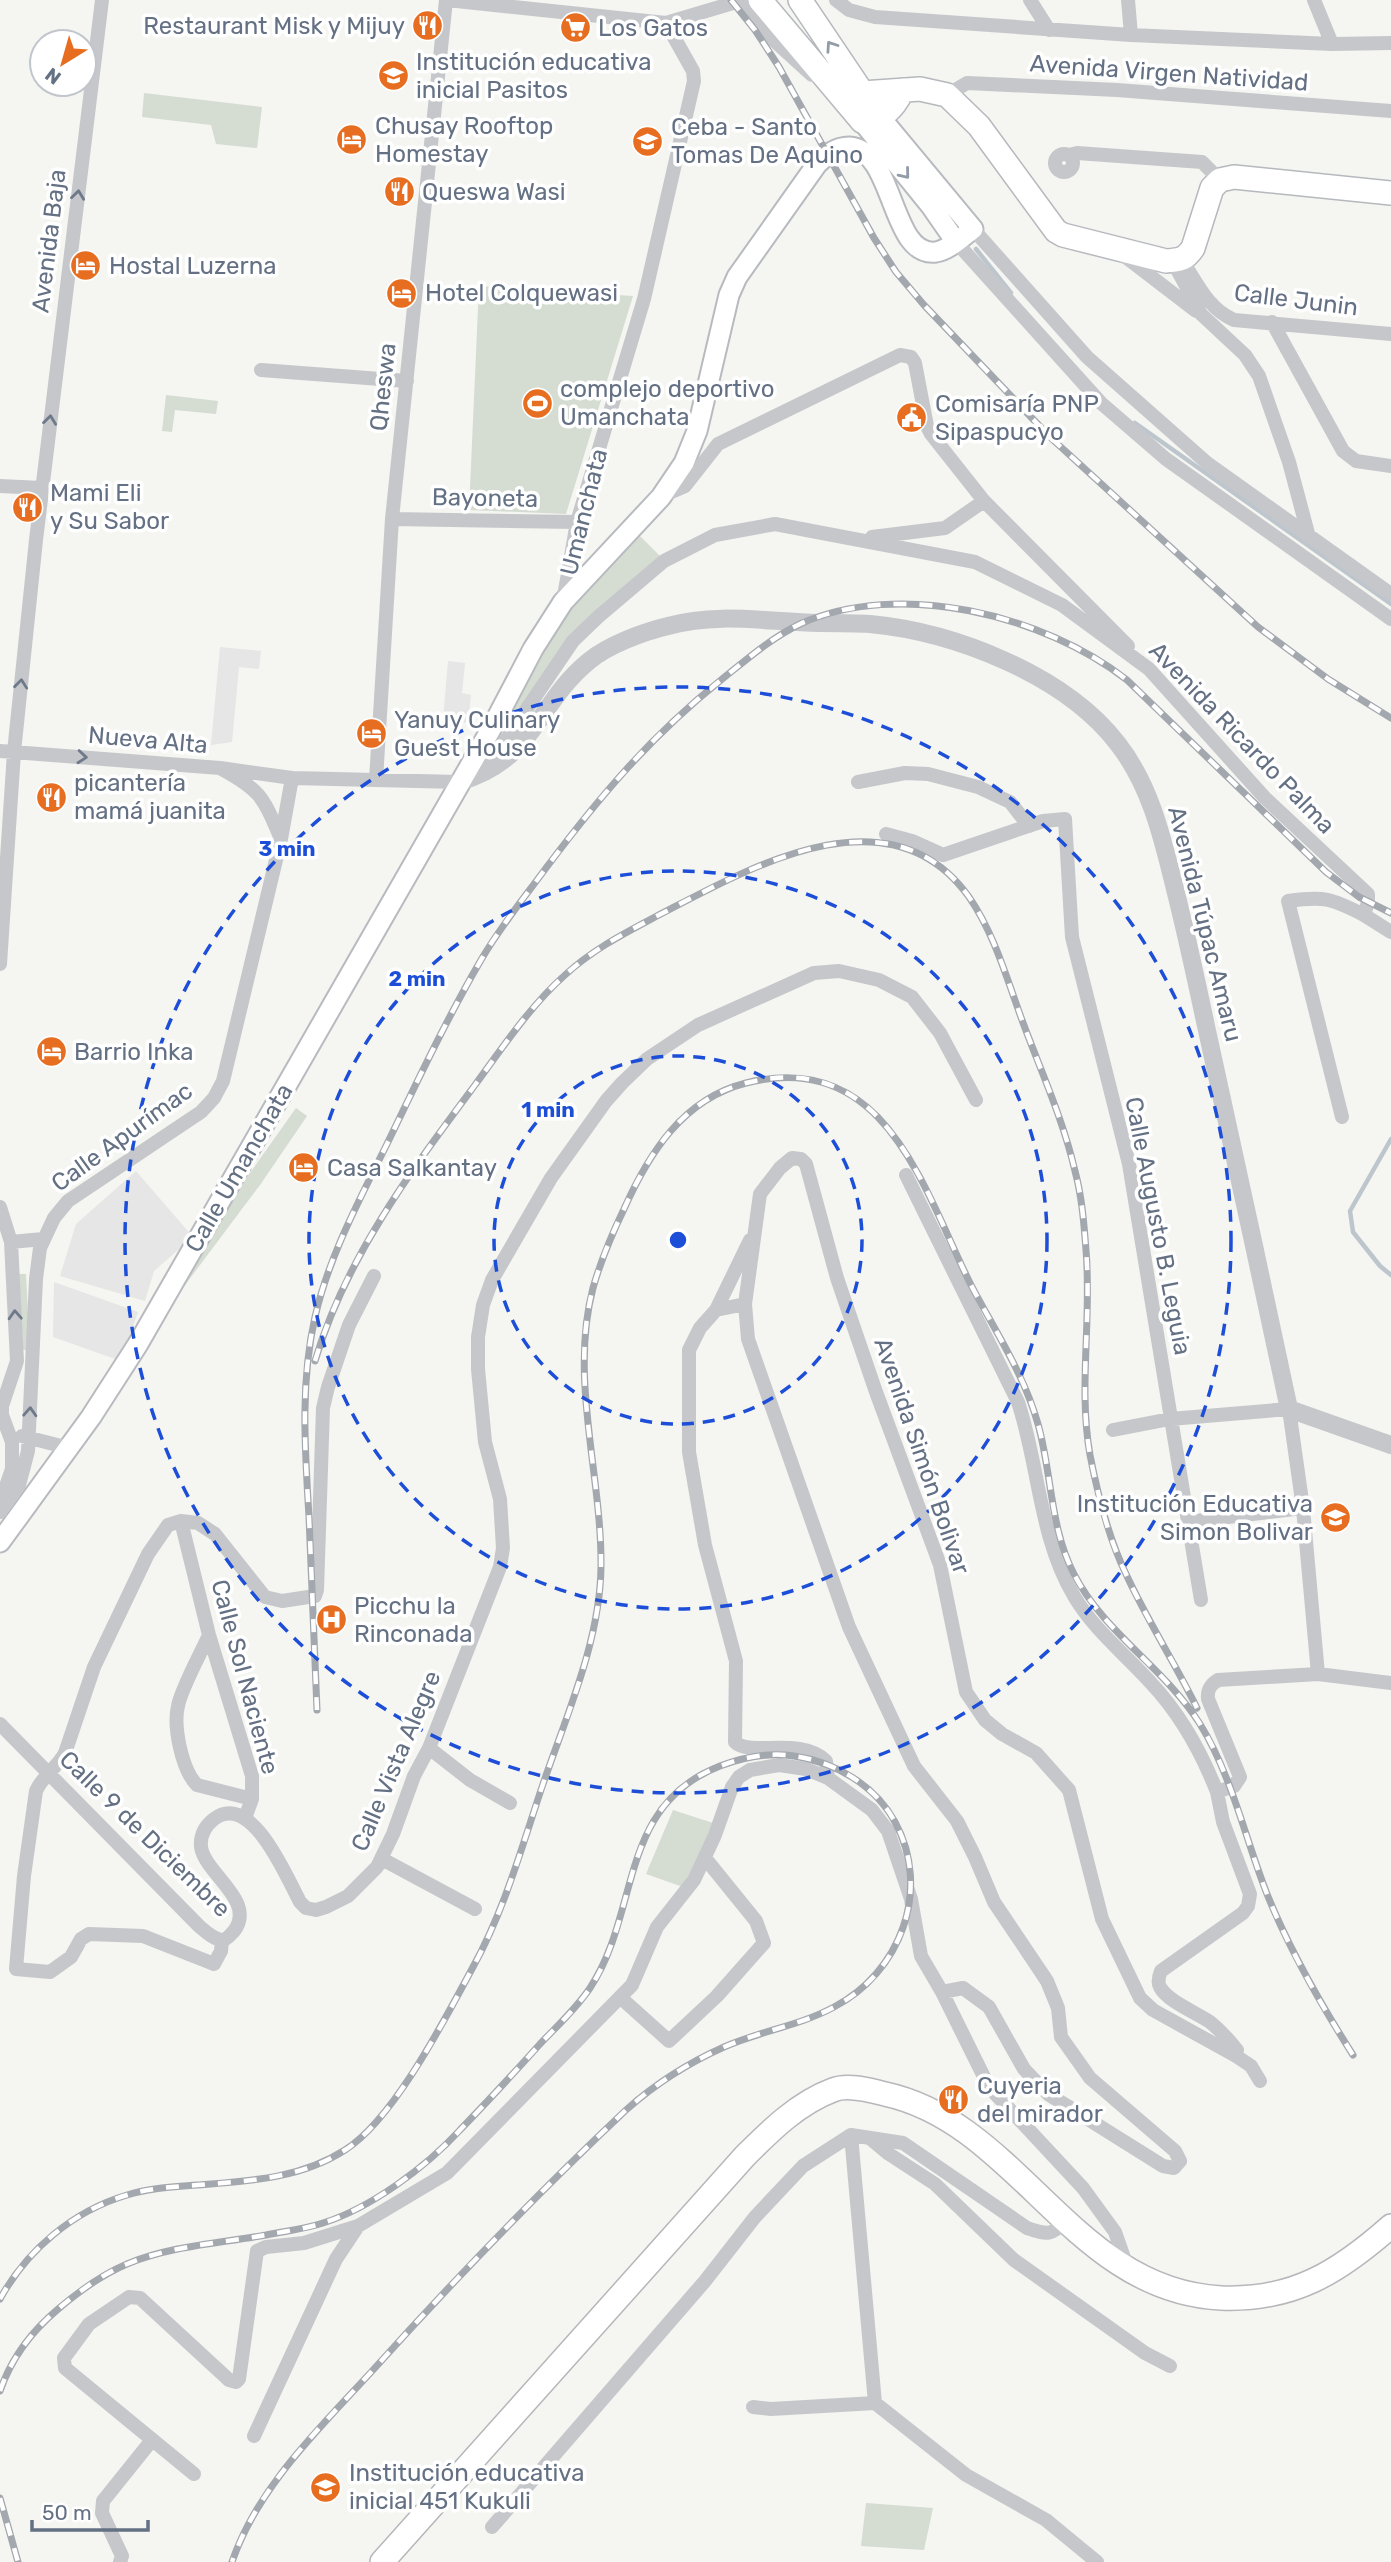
<svg xmlns="http://www.w3.org/2000/svg" width="1391" height="2562" font-family="Rubik,sans-serif">
<rect width="100%" height="100%" fill="#f5f5f1"/>
<!-- built -->
<path fill="#e5e6e5" d="M 220,647 L 261,651 L 259,669 L 239,667 L 232,742 L 211,745 Z
M 448,661 L 465,663 L 462,693 L 471,695 L 468,723 L 443,720 Z
M 136,1171 L 193,1237 L 154,1271 L 145,1301 L 60,1276 L 76,1224 Z
M 54,1282 L 138,1312 L 121,1361 L 53,1337 Z"/>
<!-- green -->
<path fill="#d5dcd2" d="M 144,93 L 262,107 L 257,148 L 216,144 L 211,125 L 142,117 Z
M 479,286 L 633,296 L 566,514 L 469,510 Z
M 166,395 L 218,401 L 216,414 L 175,410 L 172,432 L 162,431 Z
M 638,534 L 661,557 L 580,628 L 510,722 L 514,705 L 567,611 Z
M 296,1108 L 307,1116 L 260,1185 L 182,1289 L 245,1180 Z
M 19,1274 L 26,1274 L 30,1350 L 23,1350 Z
M 673,1810 L 713,1823 L 683,1887 L 646,1874 Z
M 866,2503 L 933,2508 L 924,2550 L 861,2546 Z"/>
<g fill="none" stroke-linecap="round" stroke-linejoin="round">
<!-- stream -->
<path stroke="#bec6cd" stroke-width="4.5" d="M 976,249 L 1011,293
M 1135,423 L 1391,604
M 1391,1139 L 1350,1211 L 1353,1232 L 1380,1266 L 1391,1275"/>
<defs>
<path id="secondary" d="M 862,121 L 931,206 L 956,242
M 0,1542 L 91,1417 L 138,1344 L 490,731 L 533,649 L 563,602 L 661,497 L 684,463 L 697,431 L 729,295 L 737,277 L 817,164 C 826,155 836,147 849,147 C 895,149 890,258 936,252 C 949,250 962,237 973,229 L 880,117"/>
<path id="primary" d="M 760,0 L 862,121 C 886,116 892,111 903,90
M 800,0 L 870,104
M 848,104 L 862,93 L 920,89 L 947,95 L 979,126 L 1056,231 L 1063,235 L 1166,261 C 1179,260 1185,260 1193,248 L 1212,188 L 1220,180 L 1234,177 L 1391,193"/>
<path id="trunk" d="M 382,2562 L 745,2156 C 770,2131 798,2103 833,2090 C 847,2084 870,2090 885,2094 C 1019,2123 1073,2291 1221,2298 C 1293,2301 1339,2272 1391,2226"/>
</defs>
<!-- secondary casing -->
<use href="#secondary" stroke="#b7babf" stroke-width="23"/>
<!-- primary casing -->
<use href="#primary" stroke="#b5b8bd" stroke-width="26"/>
<!-- trunk casing -->
<use href="#trunk" stroke="#b5b7bb" stroke-width="26"/>
<!-- minor -->
<path stroke="#c5c7cb" stroke-width="14" d="M 447,0 L 666,23 L 743,0
M 836,0 L 849,10 L 875,17 L 1131,35 L 1332,44 L 1391,43
M 1030,0 L 1049,30
M 1128,0 L 1131,35
M 1314,0 L 1332,44
M 740,2 L 767,34 L 812,75
M 947,95 L 967,83 L 1117,90 L 1391,111
M1055 163a9 9 0 1 1 18 0a9 9 0 1 1-18 0Z
M 1069,155 L 1077,153 L 1202,162 L 1220,180
M 973,229 L 1087,357 L 1207,463 L 1391,594
M 956,242 L 1101,403 L 1166,459 L 1391,619
M 1123,255 L 1196,311
M 1172,260 L 1201,314 L 1245,355 L 1259,376 L 1289,462 L 1309,537
M 1182,260 C 1197,283 1208,309 1234,320 L 1391,334
M 1272,322 L 1343,451 L 1356,461 L 1391,466
M 261,370 L 407,381
M 0,486 L 42,488
M 662,496 L 685,486 L 718,444 L 900,355 L 911,357 L 915,363 L 927,426 L 931,434 L 984,501 L 1128,646
M 392,519 L 577,522
M 872,537 L 945,528 L 984,501
M 563,602 L 577,522 L 644,299 L 694,81 L 693,71 L 666,23
M 0,751 L 220,768 L 292,778 L 459,782
M 486,769 L 573,641 L 598,617 L 664,561 L 715,535 L 775,524 L 975,562 L 1062,605 L 1149,669 L 1265,798 L 1368,894 L 1368,902 L 1364,915 L 1391,932
M 376,780 L 392,519 L 446,0
M 858,782 L 905,773 L 928,774 L 978,787 L 1010,802 L 1029,826
M 886,834 L 912,841 L 943,855 L 1043,821 L 1065,819 L 1072,937 L 1129,1164 L 1201,1600
M 281,839 L 292,778
M 0,964 L 14,752 L 36,540 L 102,0
M 1342,1117 L 1288,901 C 1324,896 1331,898 1364,915
M 906,1175 L 1018,1402 C 1039,1465 1039,1537 1074,1596 C 1094,1630 1125,1654 1151,1683 C 1181,1715 1201,1751 1217,1792 L 1234,1786 L 1240,1777 L 1208,1699 C 1207,1690 1210,1685 1218,1680 L 1318,1674 L 1303,1508 L 1289,1409 L 1170,1419 L 1113,1430
M 0,1207 L 11,1242 L 17,1361 L 2,1406 L 2,1415 L 12,1442 L 12,1469 L 2,1498
M 750,1240 L 716,1310 L 700,1328 L 689,1350 L 689,1452 L 705,1545 L 736,1661 L 735,1742 C 750,1757 800,1736 826,1761 L 828,1778
M 11,1242 L 43,1239
M 716,1310 L 745,1304
M 22,1436 L 69,1448
M 0,1512 L 19,1485 L 28,1451 L 36,1279 L 40,1248 L 54,1218 L 68,1201 L 201,1112 L 214,1098 L 223,1081 L 281,839 C 263,797 261,790 220,768
M 181,1521 L 209,1635 L 252,1776 L 252,1799 L 245,1818
M 1187,1522 L 1303,1508
M 209,1635 C 201,1653 181,1689 178,1706 C 173,1727 182,1770 197,1785 L 252,1799
M 1318,1674 L 1391,1683
M 0,1724 L 199,1926 C 205,1931 213,1939 222,1940 C 227,1940 231,1934 234,1931 C 257,1901 205,1874 201,1847 C 200,1836 205,1826 214,1819 C 251,1790 287,1878 300,1902 L 306,1908 L 316,1910 L 326,1907 L 348,1896 L 377,1867 L 393,1834 L 414,1776 L 429,1748 L 500,1567 L 503,1548 L 500,1499 L 485,1442 L 478,1369 L 478,1337 L 483,1305 L 492,1280 L 551,1178 L 606,1101 L 622,1083 L 647,1059 L 698,1025 L 814,973 L 839,971 L 879,980 L 912,997 L 940,1033 L 976,1100
M 429,1748 L 470,1780 L 510,1803
M 1217,1792 L 1223,1822 L 1250,1894 L 1248,1906 L 1243,1913 L 1161,1971 C 1159,1976 1157,1982 1160,1987 C 1167,2001 1197,2013 1210,2022 C 1220,2030 1229,2040 1237,2050 L 1236,2056
M 382,1859 L 475,1909
M 222,1940 L 221,1951 L 214,1964 L 143,1936 L 89,1934 L 81,1939 L 71,1957 L 50,1972 L 16,1969 L 24,1876 L 36,1791 C 43,1775 57,1768 65,1753 L 94,1667 L 148,1554 L 168,1525 L 181,1521 L 198,1523 L 215,1534 L 265,1597 L 282,1601 L 315,1596 L 317,1590 L 323,1408 L 328,1387 L 349,1325 L 374,1276
M 621,1998 L 669,2041 L 717,1996 L 764,1943 L 756,1921 L 705,1858
M 851,2135 L 875,2403
M 871,2139 L 889,2154 L 935,2184 L 1014,2260 L 1145,2353 L 1170,2366
M 1128,2269 L 1115,2232 L 1083,2188 L 989,2087 L 942,1992 L 963,1988 L 989,2007 L 1024,2069 L 1048,2094 L 1163,2166 L 1174,2168 L 1180,2161 L 1175,2151 L 1090,2078 L 1061,2037 L 1058,2008 L 1047,1981 L 994,1902 L 975,1857 L 957,1821 L 914,1766 L 849,1627 L 748,1339 L 745,1304 L 760,1194 L 780,1168 L 792,1158 L 801,1159 L 806,1164 L 837,1278 L 876,1392 L 940,1565 L 966,1692 L 985,1720 L 1002,1734 L 1036,1753 L 1069,1790 L 1102,1919 L 1140,1998 L 1153,2010 L 1236,2056 L 1251,2066 L 1260,2081
M 753,2407 L 771,2409 L 875,2403 L 966,2475 L 1046,2520 L 1097,2562
M 254,2436 L 336,2259 L 358,2226
M 194,2474 L 65,2368 L 64,2358 L 89,2324 L 129,2297 L 140,2298 L 229,2380 L 236,2382 L 239,2379 L 257,2251 L 266,2247 L 304,2243 L 358,2226 L 447,2173 L 632,1985 L 657,1927 L 694,1880 L 715,1835 L 732,1787 L 739,1777 L 750,1770 L 779,1765 L 806,1769 L 828,1778 L 872,1810 L 888,1831 L 911,1899 L 921,1956 L 942,1992
M 492,2527 L 705,2281 L 755,2217 L 803,2166 L 851,2135 L 903,2143 L 1027,2228 C 1046,2234 1051,2237 1065,2221
M 120,2562 L 122,2556 L 102,2513 L 103,2501 L 152,2440"/>
<!-- tertiary -->
<path stroke="#c5c7cb" stroke-width="18" d="M 459,782 C 536,759 536,704 589,661 C 608,645 643,632 668,626 C 719,612 767,622 819,623 C 836,623 853,623 870,624 C 955,632 1065,675 1118,744 C 1150,785 1162,836 1174,885 C 1186,932 1196,979 1206,1026 C 1234,1154 1262,1281 1289,1409 L 1391,1445"/>
<!-- secondary -->
<use href="#secondary" stroke="#fff" stroke-width="19"/>
<!-- primary -->
<use href="#primary" stroke="#fff" stroke-width="23"/>
<!-- trunk -->
<use href="#trunk" stroke="#fff" stroke-width="23"/>
<defs>
<path id="rail" d="M 731,0 L 755,30 L 779,67 L 874,238 L 896,272 L 924,305 L 1051,438 L 1258,627 L 1328,679 L 1391,718
M 315,1361 C 346,1257 411,1171 475,1085 C 503,1047 530,1006 565,975 C 592,950 623,934 655,917 C 746,870 889,785 969,897 C 994,933 1007,979 1022,1020 C 1040,1069 1063,1119 1075,1171 C 1082,1197 1084,1224 1086,1250 C 1092,1319 1078,1387 1090,1455 C 1098,1496 1108,1537 1126,1574 C 1147,1620 1175,1663 1197,1708
M 317,1710 C 314,1646 312,1581 309,1517 C 305,1450 300,1383 315,1317 C 329,1256 359,1201 386,1146 C 416,1084 446,1020 481,960 C 500,927 524,898 546,868 C 600,796 651,736 721,680 C 746,660 771,638 800,624 C 899,579 1044,615 1127,680 L 1326,872 L 1359,897 L 1391,913
M 0,2299 C 27,2250 73,2211 127,2195 C 149,2188 173,2187 197,2185 C 248,2181 300,2179 345,2150 C 394,2119 445,2019 473,1967 C 505,1909 522,1846 543,1784 C 567,1714 600,1641 601,1567 C 602,1475 569,1379 593,1288 C 601,1260 612,1234 624,1209 C 649,1153 683,1099 746,1083 C 886,1048 923,1189 971,1285 C 995,1331 1024,1374 1038,1424 C 1052,1474 1050,1528 1074,1574 C 1104,1633 1165,1668 1200,1724 C 1232,1776 1245,1838 1267,1894 C 1290,1951 1320,2003 1353,2055
M 0,2391 C 11,2359 31,2332 57,2310 C 78,2292 101,2275 127,2264 C 169,2246 221,2243 266,2235 C 285,2231 305,2229 323,2223 C 371,2208 426,2167 460,2130 C 487,2102 514,2073 540,2044 C 557,2026 576,2009 590,1988 C 641,1911 617,1806 720,1766 C 744,1757 769,1752 794,1756 C 835,1762 875,1785 895,1822 C 932,1890 900,1973 834,2007 C 799,2026 760,2031 724,2047 C 688,2063 655,2084 626,2110 C 538,2193 454,2280 373,2370 C 320,2428 258,2486 232,2562
M 0,2498 L 18,2562"/>
</defs>
<!-- rail casing -->
<use href="#rail" stroke="#a3a7ae" stroke-width="7"/>
<!-- rail -->
<use href="#rail" stroke="#fff" stroke-width="4.5" stroke-dasharray="13" stroke-linecap="butt"/>
</g>
<!-- one-way arrows -->
<defs><path id="oneway-chevron" d="M-2-3.5L2.5 0L-2 3.5" fill="none" stroke-width="1.6" stroke-linecap="round" stroke-linejoin="round" transform="scale(1.75)"/></defs>
<g stroke="#929ba8">
<use href="#oneway-chevron" transform="translate(831 46) rotate(-124)"/>
<use href="#oneway-chevron" transform="translate(905 174) rotate(51)"/>
</g>
<g stroke="#6e798a">
<use href="#oneway-chevron" transform="translate(78 195) rotate(-83)"/>
<use href="#oneway-chevron" transform="translate(50 420) rotate(-83)"/>
<use href="#oneway-chevron" transform="translate(21 684) rotate(-84)"/>
<use href="#oneway-chevron" transform="translate(82 757) rotate(5)"/>
<use href="#oneway-chevron" transform="translate(15 1315) rotate(-93)"/>
<use href="#oneway-chevron" transform="translate(30 1412) rotate(-87)"/>
</g>
<!-- distance rings -->
<g fill="none" stroke="#1d4ed8" stroke-width="3.5" stroke-dasharray="12 9">
<circle cx="678" cy="1240" r="184"/>
<circle cx="678" cy="1240" r="369"/>
<circle cx="678" cy="1240" r="553"/>
</g>
<!-- icons -->
<defs>
<symbol id="restaurant-disc" viewBox="-11 -11 22 22"><circle r="9.5" fill="#e76e20" stroke="#fff"/><path d="M-5-6h1v4h1v-4h1v4h1v-4h1v5L-1.5 .5V6h-2V.5L-5-1ZM5-6V6H3V1.5H1.5Q1.5-4 5-6Z" fill="#fff"/></symbol>
<symbol id="supermarket-disc" viewBox="-11 -11 22 22"><circle r="9.5" fill="#e76e20" stroke="#fff"/><path d="M-6-5.5h2.5l.6 2H6L4.5 2H-2.5L-4.4-4H-6ZM-1.5 3.2a1.3 1.3 0 1 0 .1 0ZM3 3.2a1.3 1.3 0 1 0 .1 0Z" fill="#fff"/></symbol>
<symbol id="school-disc" viewBox="-11 -11 22 22"><circle r="9.5" fill="#e76e20" stroke="#fff"/><path d="M0-5L7-2L0 1L-7-2ZM-4 1L0 2.5L4 1V4Q0 6-4 4Z" fill="#fff"/></symbol>
<symbol id="hotel-disc" viewBox="-11 -11 22 22"><circle r="9.5" fill="#e76e20" stroke="#fff"/><path d="M-6-4.5h1.5V1H6V5H4.5V3h-9V5H-6ZM-4 0a1.8 1.8 0 1 1 3.6 0ZM.5 0V-2.5h3Q6-2.5 6 0Z" fill="#fff"/></symbol>
<symbol id="stadium-disc" viewBox="-11 -11 22 22"><circle r="9.5" fill="#e76e20" stroke="#fff"/><path d="M0-5a6.5 5 0 1 0 0 10a6.5 5 0 1 0 0-10ZM-3.5-1.8h7v3.6h-7Z" fill="#fff"/></symbol>
<symbol id="civic-disc" viewBox="-11 -11 22 22"><circle r="9.5" fill="#e76e20" stroke="#fff"/><path d="M-.6-6.5H3V-4.5H.6V-3L4-1V1h2V6H-6V1h2V-1L-.6-3ZM-1.2 2.5V6h2.4V2.5Z" fill="#fff"/></symbol>
<symbol id="hospital-disc" viewBox="-11 -11 22 22"><circle r="9.5" fill="#e76e20" stroke="#fff"/><path d="M-5-5h3v3.5h4V-5h3V5h-3V1.5h-4V5h-3Z" fill="#fff"/></symbol>
</defs>
<g fill-rule="evenodd">
<use href="#restaurant-disc" x="410" y="8" width="35" height="35"/>
<use href="#supermarket-disc" x="558" y="10" width="35" height="35"/>
<use href="#school-disc" x="376" y="58" width="35" height="35"/>
<use href="#hotel-disc" x="334" y="122" width="35" height="35"/>
<use href="#school-disc" x="630" y="124" width="35" height="35"/>
<use href="#restaurant-disc" x="382" y="174" width="35" height="35"/>
<use href="#hotel-disc" x="68" y="248" width="35" height="35"/>
<use href="#hotel-disc" x="384" y="276" width="35" height="35"/>
<use href="#stadium-disc" x="520" y="386" width="35" height="35"/>
<use href="#civic-disc" x="894" y="400" width="35" height="35"/>
<use href="#restaurant-disc" x="10" y="490" width="35" height="35"/>
<use href="#hotel-disc" x="354" y="716" width="35" height="35"/>
<use href="#restaurant-disc" x="34" y="780" width="35" height="35"/>
<use href="#hotel-disc" x="34" y="1034" width="35" height="35"/>
<use href="#hotel-disc" x="286" y="1150" width="35" height="35"/>
<use href="#school-disc" x="1318" y="1500" width="35" height="35"/>
<use href="#hospital-disc" x="314" y="1602" width="35" height="35"/>
<use href="#restaurant-disc" x="936" y="2082" width="35" height="35"/>
<use href="#school-disc" x="308" y="2470" width="35" height="35"/>
</g>
<g text-anchor="middle" dominant-baseline="central" stroke-width="7" stroke-linejoin="round" paint-order="stroke">
<!-- poi labels -->
<g font-size="24" fill="#647083" stroke="#fff" text-anchor="start">
<text x="405" y="26" text-anchor="end">Restaurant Misk y Mijuy</text>
<text x="598" y="28">Los Gatos</text>
<text x="416" y="62">Institución educativa<tspan x="416" dy="28">inicial Pasitos</tspan></text>
<text x="375" y="126">Chusay Rooftop<tspan x="375" dy="28">Homestay</tspan></text>
<text x="671" y="127">Ceba - Santo<tspan x="671" dy="28">Tomas De Aquino</tspan></text>
<text x="422" y="192">Queswa Wasi</text>
<text x="109" y="266">Hostal Luzerna</text>
<text x="425" y="293">Hotel Colquewasi</text>
<text x="560" y="389">complejo deportivo<tspan x="560" dy="28">Umanchata</tspan></text>
<text x="935" y="404">Comisaría PNP<tspan x="935" dy="28">Sipaspucyo</tspan></text>
<text x="50" y="493">Mami Eli<tspan x="50" dy="28">y Su Sabor</tspan></text>
<text x="394" y="720">Yanuy Culinary<tspan x="394" dy="28">Guest House</tspan></text>
<text x="74" y="783">picantería<tspan x="74" dy="28">mamá juanita</tspan></text>
<text x="74" y="1052">Barrio Inka</text>
<text x="327" y="1168">Casa Salkantay</text>
<text x="1313" y="1504" text-anchor="end">Institución Educativa<tspan x="1313" dy="28">Simon Bolivar</tspan></text>
<text x="354" y="1606">Picchu la<tspan x="354" dy="28">Rinconada</tspan></text>
<text x="977" y="2086">Cuyeria<tspan x="977" dy="28">del mirador</tspan></text>
<text x="349" y="2473">Institución educativa<tspan x="349" dy="28">inicial 451 Kukuli</tspan></text>
</g>
<!-- street labels -->
<g font-size="24" fill="#647083" stroke="#fff">
<text transform="translate(1169 73) rotate(4)">Avenida Virgen Natividad</text>
<text transform="translate(49 241) rotate(-83)">Avenida Baja</text>
<text transform="translate(1296 300) rotate(7)">Calle Junin</text>
<text transform="translate(383 387) rotate(-84)">Qheswa</text>
<text transform="translate(485 498) rotate(1)">Bayoneta</text>
<text transform="translate(584 512) rotate(-76)">Umanchata</text>
<text transform="translate(1242 738) rotate(46)">Avenida Ricardo Palma</text>
<text transform="translate(148 740) rotate(5)">Nueva Alta</text>
<text transform="translate(1205 924) rotate(76)">Avenida Túpac Amaru</text>
<text transform="translate(122 1137) rotate(-36)">Calle Apurímac</text>
<text transform="translate(239 1168) rotate(-60)">Calle Umanchata</text>
<text transform="translate(1158 1226) rotate(79)">Calle Augusto B. Leguia</text>
<text transform="translate(922 1456) rotate(71)">Avenida Simón Bolivar</text>
<text transform="translate(245 1677) rotate(75)">Calle Sol Naciente</text>
<text transform="translate(396 1761) rotate(-67)">Calle Vista Alegre</text>
<text transform="translate(145 1834) rotate(44)">Calle 9 de Diciembre</text>
</g>
</g>
<circle cx="678" cy="1240" r="10" fill="#1d4ed8" stroke="#fff" stroke-width="3.5"/>
<g font-size="21" text-anchor="middle" font-weight="bold" fill="#1d4ed8" stroke="#fff" stroke-width="7" stroke-linejoin="round" paint-order="stroke">
<text x="287" y="856">3 min</text>
<text x="417" y="986">2 min</text>
<text x="548" y="1117">1 min</text>
</g>
<!-- north arrow -->
<g transform="translate(63 63) rotate(217)"><circle r="33" fill="#ffffff" stroke="#c1c6cd" stroke-width="2"/>
<path d="M0-5L12 26L0 18L-12 26Z" fill="#e76e20"/>
<text y="-10" font-size="19" font-weight="bold" text-anchor="middle" fill="#647083">N</text>
</g>
<!-- scale -->
<path d="M32 2520v10h116v-10" fill="none" stroke="#647083" stroke-width="3.5"/>
<text x="42" y="2520" font-size="21" fill="#647083" stroke="#ffffff" stroke-width="5" paint-order="stroke">50 m</text>
</svg>
